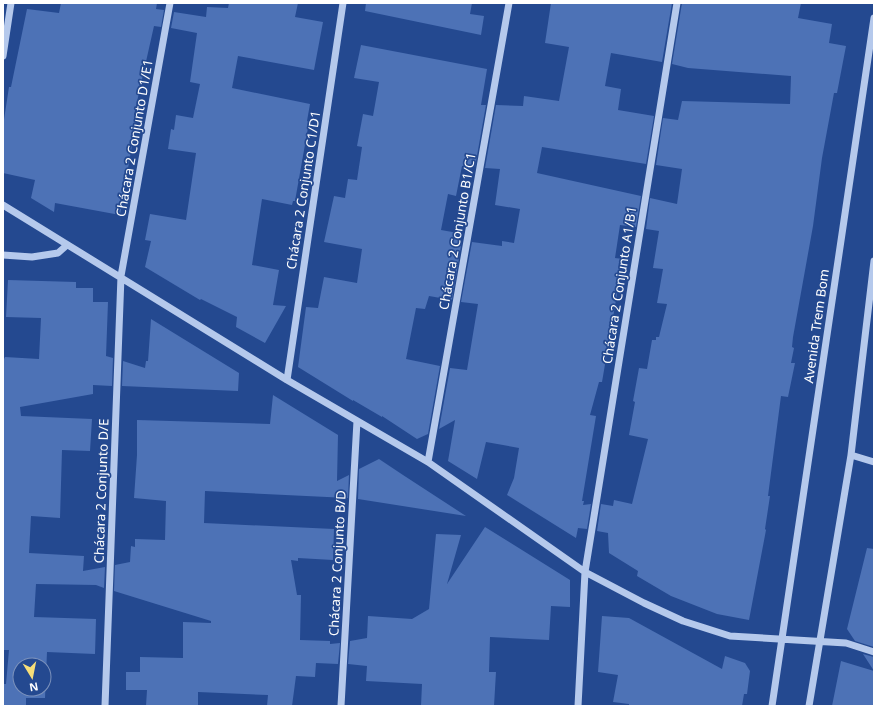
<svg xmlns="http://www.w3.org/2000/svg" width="877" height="709" font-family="'Noto Sans',sans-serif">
<rect width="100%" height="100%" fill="#244990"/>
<!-- building -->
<path fill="#4d72b6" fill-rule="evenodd" d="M 61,3 L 157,3 L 156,9 L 164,10 L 161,27 L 154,26 L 134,115 L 137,116 L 120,215 L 55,203 L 54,212 L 31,198 L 35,180 L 3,173 L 3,126 L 9,87 L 11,87 L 27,9 L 59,13 Z
M 229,3 L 298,3 L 295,17 L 323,22 L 314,70 L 238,56 L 232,88 L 310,104 L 307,121 L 309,122 L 295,201 L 293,201 L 292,205 L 262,199 L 252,265 L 279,270 L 273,305 L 286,306 L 265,343 L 236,327 L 237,317 L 201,299 L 200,300 L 145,267 L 151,241 L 145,240 L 150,214 L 186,220 L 196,153 L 168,149 L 171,129 L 174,130 L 176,115 L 193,118 L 200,84 L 190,82 L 197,33 L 171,28 L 174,12 L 206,17 L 207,7 L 228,8 Z
M 366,3 L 472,3 L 470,14 L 484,16 L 481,35 L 365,11 Z
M 551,3 L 672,3 L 662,62 L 611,53 L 605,86 L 621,89 L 618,110 L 654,116 L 646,164 L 542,147 L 537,173 L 641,196 L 636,227 L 620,225 L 615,258 L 623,259 L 602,382 L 599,382 L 590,415 L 596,416 L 582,501 L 584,501 L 583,505 L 591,504 L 587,529 L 578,528 L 576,538 L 507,495 L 514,478 L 519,448 L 486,442 L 477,479 L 448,461 L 455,420 L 439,429 L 450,368 L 467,370 L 478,304 L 461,302 L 472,242 L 502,246 L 502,241 L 514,243 L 520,209 L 495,205 L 500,169 L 485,168 L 496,105 L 523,106 L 524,96 L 559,101 L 569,47 L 545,43 Z
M 682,3 L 801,3 L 798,18 L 832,24 L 829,43 L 846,46 L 837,93 L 834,93 L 822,158 L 813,226 L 793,337 L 792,347 L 794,348 L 791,363 L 795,363 L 788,397 L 781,396 L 768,496 L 770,496 L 765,529 L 766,530 L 749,620 L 717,614 L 671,596 L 637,576 L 638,571 L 609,553 L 608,533 L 597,531 L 601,504 L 613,506 L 614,500 L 632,504 L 648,439 L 629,435 L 635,402 L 633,401 L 639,368 L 647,369 L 652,340 L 656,340 L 656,337 L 659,337 L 667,304 L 657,303 L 663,269 L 653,268 L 659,231 L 646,229 L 650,198 L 677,204 L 682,169 L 656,165 L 663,118 L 678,120 L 682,101 L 790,104 L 791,76 L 688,68 L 672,64 Z
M 361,45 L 487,69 L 481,105 L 486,105 L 475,167 L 462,166 L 456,196 L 448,194 L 441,230 L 458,233 L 457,239 L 462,240 L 452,300 L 429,296 L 425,309 L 416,308 L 406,359 L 440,366 L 428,434 L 417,439 L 382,416 L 382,417 L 353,400 L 353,401 L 298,367 L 306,307 L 318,308 L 324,277 L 357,283 L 362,249 L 324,242 L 334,196 L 345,198 L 348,179 L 357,180 L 362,147 L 357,146 L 363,114 L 373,116 L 379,82 L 354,78 Z
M 8,280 L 76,282 L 76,288 L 93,288 L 93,302 L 108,302 L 106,356 L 113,358 L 112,386 L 93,385 L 93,394 L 20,407 L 21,416 L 92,419 L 90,451 L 62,450 L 60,518 L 31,516 L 29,553 L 84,556 L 83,571 L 105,567 L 104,588 L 96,585 L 36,584 L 34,617 L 96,619 L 95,654 L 47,652 L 45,698 L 26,698 L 26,706 L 3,706 L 3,684 L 6,684 L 9,650 L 3,650 L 3,361 L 5,357 L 39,359 L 41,318 L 6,317 ZM 20,665 L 44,665 L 44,689 L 20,689 Z
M 151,319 L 239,373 L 238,391 L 122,386 L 123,361 L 145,368 L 146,361 L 148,361 Z
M 273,395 L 338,435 L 337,481 L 349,475 L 348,498 L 205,491 L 204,523 L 334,529 L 333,560 L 298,558 L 298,561 L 291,560 L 297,595 L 301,595 L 300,640 L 330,641 L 330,644 L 340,643 L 338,664 L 316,663 L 315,677 L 296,676 L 292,706 L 267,706 L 268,695 L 198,692 L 198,706 L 146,706 L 147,690 L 126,690 L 126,672 L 140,672 L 140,657 L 183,658 L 183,622 L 211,623 L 211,621 L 114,591 L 115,565 L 130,562 L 131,546 L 135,547 L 135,539 L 165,540 L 166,501 L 134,498 L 137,455 L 137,420 L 270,424 Z
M 379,459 L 403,475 L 466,516 L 358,499 L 359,469 Z
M 485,527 L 570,580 L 570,607 L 551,606 L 549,640 L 490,637 L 489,672 L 496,672 L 494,706 L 421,706 L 422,684 L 366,681 L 367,666 L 348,664 L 350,641 L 367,638 L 368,616 L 412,619 L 429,609 L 436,534 L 461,535 L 447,584 Z
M 867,548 L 874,549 L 874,647 L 855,641 L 847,629 Z
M 602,616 L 629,618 L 722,669 L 725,656 L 745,663 L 750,671 L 747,694 L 744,694 L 742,706 L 629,706 L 629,704 L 613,702 L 618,675 L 598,672 Z
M 863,654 L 874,657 L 874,706 L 832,706 L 841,661 L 874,671 Z"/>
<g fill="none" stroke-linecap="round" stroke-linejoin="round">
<!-- minor -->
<path stroke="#b5c9ec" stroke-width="7" d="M 3,56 L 11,3
M 3,205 L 287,380 L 428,462 L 585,572 L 644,603 L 683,621 L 730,636 L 846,643 L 874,652
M 3,255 L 32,257 L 58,253 L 67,245
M 287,380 L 343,3
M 851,455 L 874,462
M 428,462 L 509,3
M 105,706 L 121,276 L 170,3
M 341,706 L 357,421
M 578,706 L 585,572 L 677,3
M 772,706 L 874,18
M 809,706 L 851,455 L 874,261"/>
</g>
<g text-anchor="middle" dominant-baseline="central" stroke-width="3.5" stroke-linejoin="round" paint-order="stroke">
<!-- street labels -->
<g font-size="13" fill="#fff" stroke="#244990">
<text transform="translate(134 138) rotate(-80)">Chácara 2 Conjunto D1/E1</text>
<text transform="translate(303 190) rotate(-81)">Chácara 2 Conjunto C1/D1</text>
<text transform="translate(457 231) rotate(-80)">Chácara 2 Conjunto B1/C1</text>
<text transform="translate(619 285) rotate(-81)">Chácara 2 Conjunto A1/B1</text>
<text transform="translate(816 326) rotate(-82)">Avenida Trem Bom</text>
<text transform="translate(101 491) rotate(-88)">Chácara 2 Conjunto D/E</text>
<text transform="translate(337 563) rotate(-87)">Chácara 2 Conjunto B/D</text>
</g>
</g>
<!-- border -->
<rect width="877" height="709" fill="none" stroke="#ffffff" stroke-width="8"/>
<!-- north arrow -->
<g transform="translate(32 677) rotate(170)"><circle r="19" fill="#244990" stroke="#7c92bc"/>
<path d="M0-3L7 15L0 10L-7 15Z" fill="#f6de79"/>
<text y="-6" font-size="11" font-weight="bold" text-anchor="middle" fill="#ffffff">N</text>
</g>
</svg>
